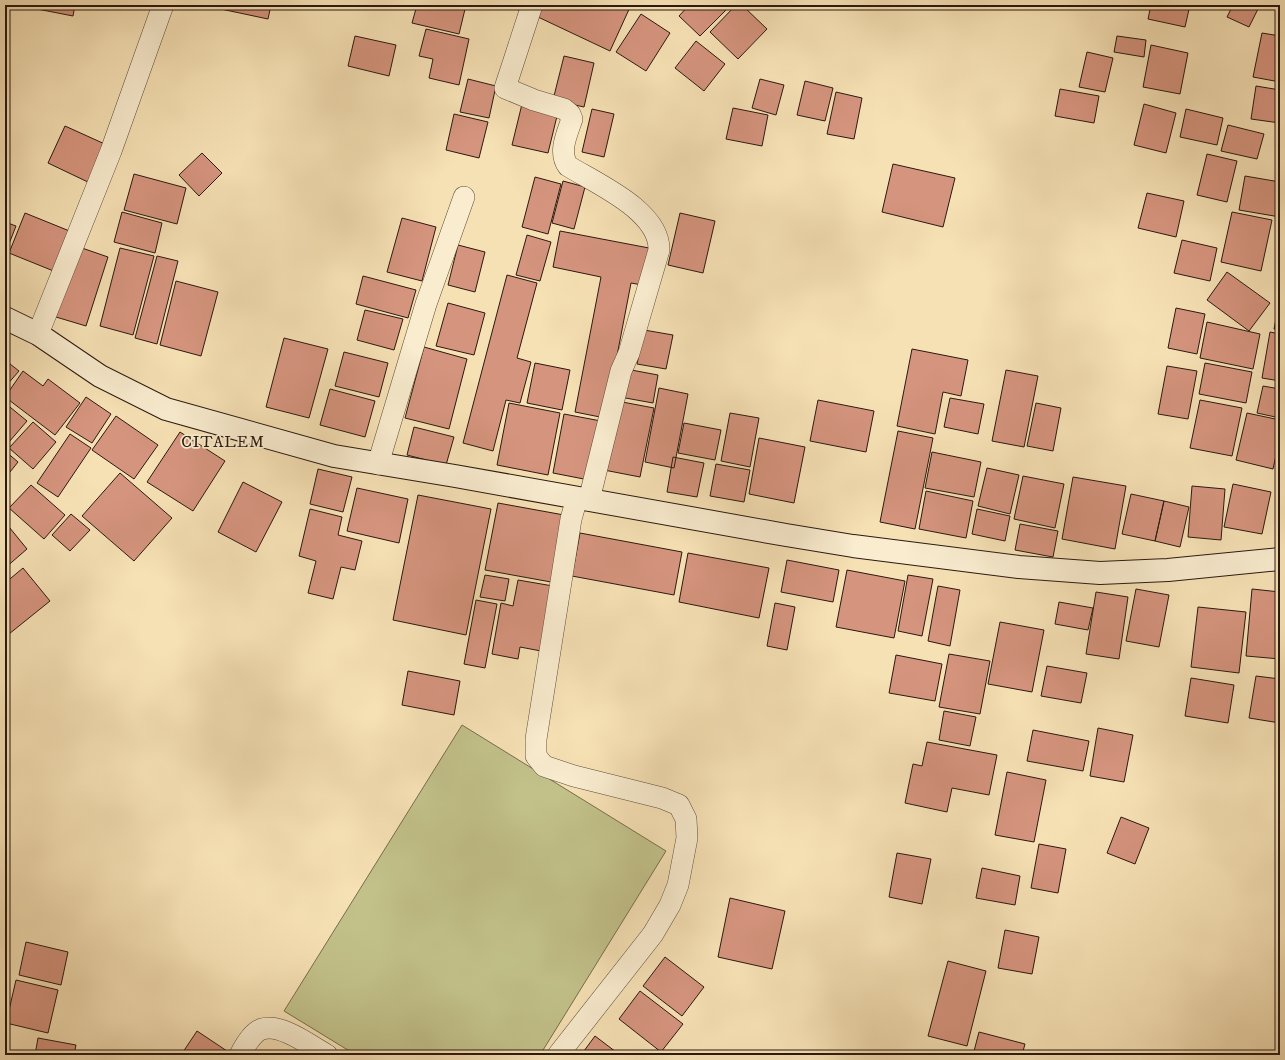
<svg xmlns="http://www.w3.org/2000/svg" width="1285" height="1060" font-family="'IM FELL DW Pica',serif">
<rect width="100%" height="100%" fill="#f6e1b5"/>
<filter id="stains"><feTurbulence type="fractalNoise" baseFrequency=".005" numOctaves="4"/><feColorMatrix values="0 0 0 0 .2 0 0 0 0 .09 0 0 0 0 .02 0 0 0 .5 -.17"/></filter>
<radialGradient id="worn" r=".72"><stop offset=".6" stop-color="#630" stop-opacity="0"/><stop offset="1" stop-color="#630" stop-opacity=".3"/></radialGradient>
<!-- green -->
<path fill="#c2c18a" stroke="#766d4d" d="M 462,725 L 666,851 L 540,1055 L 356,1055 L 284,1011 Z"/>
<!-- building -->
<path fill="#d5947e" stroke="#2a1910" d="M 28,5 L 75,5 L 73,16 L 27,7 Z
M 202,5 L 271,5 L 268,19 Z
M 417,5 L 466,5 L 459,34 L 412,23 Z
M 503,5 L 521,5 L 519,10 Z
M 543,5 L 631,5 L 610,51 L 538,17 Z
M 689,5 L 731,5 L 700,36 L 679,16 Z
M 736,5 L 742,5 L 767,29 L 738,59 L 710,32 Z
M 1151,5 L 1190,5 L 1185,27 L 1148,19 Z
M 1233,5 L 1260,5 L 1249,27 L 1227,17 Z
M 641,14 L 670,33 L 646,71 L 616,52 Z
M 426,29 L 469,39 L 459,85 L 429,78 L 433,59 L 419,56 Z
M 1262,33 L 1280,36 L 1280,82 L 1253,77 Z
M 355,36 L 396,45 L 389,76 L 348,66 Z
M 1117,36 L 1146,40 L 1144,57 L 1114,52 Z
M 696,41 L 725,64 L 704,91 L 675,68 Z
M 1151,45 L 1188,53 L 1180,94 L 1143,87 Z
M 1087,52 L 1113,58 L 1105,92 L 1079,87 Z
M 564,56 L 594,63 L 584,107 L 553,100 Z
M 468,79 L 496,86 L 489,118 L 460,112 Z
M 760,79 L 784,85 L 776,115 L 752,108 Z
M 805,81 L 833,88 L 825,121 L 797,115 Z
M 1256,86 L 1280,90 L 1280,123 L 1251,119 Z
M 1060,89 L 1099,96 L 1094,123 L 1055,116 Z
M 836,92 L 862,98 L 854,139 L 827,134 Z
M 522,104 L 558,112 L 548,153 L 512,145 Z
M 1144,104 L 1176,113 L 1166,153 L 1134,145 Z
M 733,108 L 768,115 L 762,146 L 726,139 Z
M 592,109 L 614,114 L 604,157 L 582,152 Z
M 1186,109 L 1223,118 L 1217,145 L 1180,137 Z
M 454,114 L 488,122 L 479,158 L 446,150 Z
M 1228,125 L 1264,134 L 1257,159 L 1221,151 Z
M 65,126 L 107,145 L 90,183 L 48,163 Z
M 202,153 L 222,173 L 199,196 L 179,175 Z
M 1207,154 L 1237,161 L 1227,202 L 1197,195 Z
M 893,164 L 955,178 L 943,227 L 882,212 Z
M 134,174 L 186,188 L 177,224 L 124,210 Z
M 1245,176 L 1280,182 L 1280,217 L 1239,210 Z
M 535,177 L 561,184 L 548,234 L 522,227 Z
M 563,181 L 585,187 L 574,229 L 552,223 Z
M 1147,193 L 1184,201 L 1176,237 L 1138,228 Z
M 122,212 L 162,223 L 155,253 L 114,242 Z
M 1232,212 L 1272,220 L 1261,271 L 1221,262 Z
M 25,213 L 72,232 L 56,272 L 9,253 Z
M 680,213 L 715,221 L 703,273 L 668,265 Z
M 402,218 L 436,227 L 422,281 L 387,272 Z
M 5,222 L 16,226 L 5,254 Z
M 560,231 L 649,248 L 642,285 L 631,283 L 605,418 L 575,412 L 601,277 L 553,267 Z
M 527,235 L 551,242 L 540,281 L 516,275 Z
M 1182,240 L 1217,248 L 1210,281 L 1174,273 Z
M 458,245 L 485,252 L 475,292 L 448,285 Z
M 79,247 L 108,257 L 86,326 L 56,317 Z
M 120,248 L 154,256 L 133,335 L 100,326 Z
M 157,256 L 178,261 L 157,344 L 135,338 Z
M 1227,272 L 1270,303 L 1249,331 L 1207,300 Z
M 507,275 L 537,283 L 517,358 L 531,362 L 520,403 L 506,400 L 493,451 L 463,443 Z
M 363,276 L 416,290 L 408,318 L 356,304 Z
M 176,281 L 218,292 L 201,356 L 160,345 Z
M 1280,299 L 1280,330 L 1274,329 Z
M 448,303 L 485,313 L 474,355 L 436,346 Z
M 1176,308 L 1205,314 L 1197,354 L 1168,348 Z
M 365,310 L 403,319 L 394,350 L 357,340 Z
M 1207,322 L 1260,334 L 1253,369 L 1200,358 Z
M 644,330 L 673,335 L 666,369 L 637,364 Z
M 1270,332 L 1280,334 L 1280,381 L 1262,378 Z
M 284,338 L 328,349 L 309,418 L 266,407 Z
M 424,347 L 467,359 L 449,429 L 405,418 Z
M 912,349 L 968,360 L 961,396 L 943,392 L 935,434 L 897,426 Z
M 344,352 L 388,363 L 379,397 L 335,386 Z
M 5,360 L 19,371 L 5,387 Z
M 535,363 L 570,370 L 562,410 L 527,403 Z
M 1205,363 L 1252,372 L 1246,403 L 1199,394 Z
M 1167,366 L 1197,371 L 1188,419 L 1158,414 Z
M 626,369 L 658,375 L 653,403 L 620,397 Z
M 1006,370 L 1038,376 L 1024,447 L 992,441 Z
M 23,371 L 43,386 L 48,379 L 80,403 L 55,435 L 5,397 Z
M 1263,386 L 1280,389 L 1280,418 L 1257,413 Z
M 659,388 L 688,394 L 674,468 L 645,462 Z
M 330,389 L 375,401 L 365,437 L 320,425 Z
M 86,397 L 111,414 L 92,443 L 66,427 Z
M 950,398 L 984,404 L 978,434 L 944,427 Z
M 818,400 L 874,411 L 866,452 L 810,441 Z
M 1200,400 L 1242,408 L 1232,456 L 1190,448 Z
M 617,401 L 654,408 L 640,477 L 604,470 Z
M 5,403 L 27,421 L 9,442 L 5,438 Z
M 509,403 L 560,413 L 548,475 L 497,465 Z
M 1036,403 L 1061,408 L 1053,451 L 1027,446 Z
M 730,413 L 759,418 L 750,467 L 721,461 Z
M 1247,413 L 1280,420 L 1280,437 L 1273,469 L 1236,460 Z
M 564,414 L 601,421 L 589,480 L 553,473 Z
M 116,416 L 158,445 L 134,479 L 92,450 Z
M 33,422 L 56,442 L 33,469 L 9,448 Z
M 684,423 L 721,430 L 715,460 L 678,453 Z
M 414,427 L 454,437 L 446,465 L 407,455 Z
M 898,431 L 933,438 L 915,529 L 880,522 Z
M 180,432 L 225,461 L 193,511 L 147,482 Z
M 70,434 L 91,448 L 58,497 L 37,483 Z
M 759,438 L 805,447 L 794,503 L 749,494 Z
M 5,451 L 18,462 L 6,477 L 5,476 Z
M 932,452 L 981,462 L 974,497 L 925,488 Z
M 673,457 L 704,463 L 697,497 L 667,492 Z
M 716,464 L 750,470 L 744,502 L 710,496 Z
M 987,468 L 1019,475 L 1010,514 L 978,506 Z
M 318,469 L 352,477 L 343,512 L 310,504 Z
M 120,473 L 172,518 L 134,561 L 82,516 Z
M 1023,476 L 1064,484 L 1055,528 L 1014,519 Z
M 1073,477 L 1126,486 L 1115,549 L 1062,539 Z
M 243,482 L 282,502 L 256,552 L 218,532 Z
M 1233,484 L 1271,492 L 1262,534 L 1224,527 Z
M 31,485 L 65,515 L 44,539 L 9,508 Z
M 1192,486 L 1225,489 L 1221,540 L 1188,537 Z
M 357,488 L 408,499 L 399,543 L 347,531 Z
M 926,491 L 973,501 L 966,538 L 919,529 Z
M 1131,494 L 1164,501 L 1155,541 L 1122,534 Z
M 418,495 L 491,509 L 466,635 L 393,620 Z
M 1164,501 L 1189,507 L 1180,547 L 1155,541 Z
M 498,503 L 564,515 L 551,582 L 485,570 Z
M 310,509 L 342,517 L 338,535 L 362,541 L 355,570 L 341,567 L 333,599 L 308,593 L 316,561 L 299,556 Z
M 977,509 L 1010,516 L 1005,541 L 972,534 Z
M 71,514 L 90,530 L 70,551 L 52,535 Z
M 5,522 L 27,549 L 5,568 Z
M 1020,524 L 1058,531 L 1053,557 L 1015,550 Z
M 580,533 L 682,552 L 674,595 L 572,576 Z
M 688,553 L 769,568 L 759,618 L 679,602 Z
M 787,560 L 839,570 L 833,602 L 781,592 Z
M 23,568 L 50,601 L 9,634 L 5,629 L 5,583 Z
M 847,570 L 905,581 L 894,638 L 836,627 Z
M 485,575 L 509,579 L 505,601 L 480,597 Z
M 908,575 L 933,579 L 922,636 L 898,631 Z
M 518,580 L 553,586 L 541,651 L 520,647 L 518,659 L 492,654 L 501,603 L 513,606 Z
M 938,586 L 960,590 L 950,646 L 928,641 Z
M 1136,589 L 1169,595 L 1159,647 L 1126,641 Z
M 1252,589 L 1280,592 L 1280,659 L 1246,656 Z
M 1096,592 L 1128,597 L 1119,659 L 1086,654 Z
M 476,600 L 497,604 L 485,668 L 464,664 Z
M 1059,602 L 1093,608 L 1088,630 L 1055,624 Z
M 775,603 L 795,607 L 787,650 L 767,646 Z
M 1198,607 L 1246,612 L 1239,673 L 1191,667 Z
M 1000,622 L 1044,630 L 1032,692 L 988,684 Z
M 949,654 L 990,661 L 980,714 L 939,707 Z
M 896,655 L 942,664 L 935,701 L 889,693 Z
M 1047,666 L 1087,673 L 1081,703 L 1041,696 Z
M 408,671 L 460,681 L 454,715 L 402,705 Z
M 1256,676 L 1280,679 L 1280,723 L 1249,718 Z
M 1191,678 L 1234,685 L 1228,723 L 1185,716 Z
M 944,711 L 976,717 L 970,746 L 939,740 Z
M 1098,728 L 1133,735 L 1124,782 L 1090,776 Z
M 1033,730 L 1089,741 L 1083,771 L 1027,761 Z
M 927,742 L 997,755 L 989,795 L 952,788 L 947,812 L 905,803 L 913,764 L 922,766 Z
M 1007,772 L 1046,780 L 1034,842 L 995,835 Z
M 1121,817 L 1149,828 L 1135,864 L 1107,853 Z
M 1039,844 L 1066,849 L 1058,893 L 1031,888 Z
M 897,853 L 931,859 L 922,904 L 889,897 Z
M 982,868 L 1020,876 L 1015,905 L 976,898 Z
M 730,898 L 785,911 L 772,969 L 718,957 Z
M 1005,930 L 1039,937 L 1032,974 L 998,968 Z
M 26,942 L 68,952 L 61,985 L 19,975 Z
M 665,957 L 704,987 L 682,1016 L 643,986 Z
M 948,961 L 986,971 L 967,1046 L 928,1036 Z
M 16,980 L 58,990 L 48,1033 L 6,1023 Z
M 640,991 L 683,1024 L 661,1052 L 619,1019 Z
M 197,1031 L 233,1055 L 181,1055 Z
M 979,1032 L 1025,1044 L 1022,1055 L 973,1055 Z
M 595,1036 L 620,1055 L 581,1055 Z
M 38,1038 L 76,1045 L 74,1055 L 35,1055 Z"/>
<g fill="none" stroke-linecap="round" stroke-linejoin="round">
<defs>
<path id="minor" d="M 532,5 L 505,88 L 534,100 L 564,109 L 570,114 L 572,119 C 567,134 558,152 568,166 C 597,184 660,211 659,250 L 629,353 L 621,371 L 589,500
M 38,334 L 111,151 L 163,5
M 378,464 L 426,304 L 464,197
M 240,1055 C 244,1047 253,1032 262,1029 C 281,1023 311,1046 327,1055
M 558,1055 L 653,934 L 670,905 L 678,885 L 687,838 L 686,819 L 679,805 L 662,798 L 574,776 L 544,766 L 536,756 L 536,739 L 571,519 L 577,498"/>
<path id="secondary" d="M 5,318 L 38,334 L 100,376 L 166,409 L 334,456 L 455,476 L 786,535 L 853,546 L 1019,567 L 1100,573 L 1168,570 L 1280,559"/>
</defs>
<!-- minor casing -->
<use href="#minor" stroke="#5d4b39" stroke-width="22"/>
<!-- secondary casing -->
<use href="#secondary" stroke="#2a1910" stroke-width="24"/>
<!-- minor -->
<use href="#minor" stroke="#f9eccf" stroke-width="21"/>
<!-- secondary -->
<use href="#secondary" stroke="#f9eccf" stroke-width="22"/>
</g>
<g text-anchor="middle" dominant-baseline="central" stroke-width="3.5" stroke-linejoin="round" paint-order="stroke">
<!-- quarter labels -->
<g font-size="16" letter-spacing="1" fill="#2a1910" stroke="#f9eccf">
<text x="223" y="442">CITALEM</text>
</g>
</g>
<!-- margin -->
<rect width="1285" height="1060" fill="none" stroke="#f6e1b5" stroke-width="20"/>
<rect x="6" y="6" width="1273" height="1048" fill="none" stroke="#2a1910" stroke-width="2"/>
<rect x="10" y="10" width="1265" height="1040" fill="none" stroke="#2a1910"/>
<rect width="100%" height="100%" filter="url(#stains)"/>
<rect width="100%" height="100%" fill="url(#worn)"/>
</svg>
